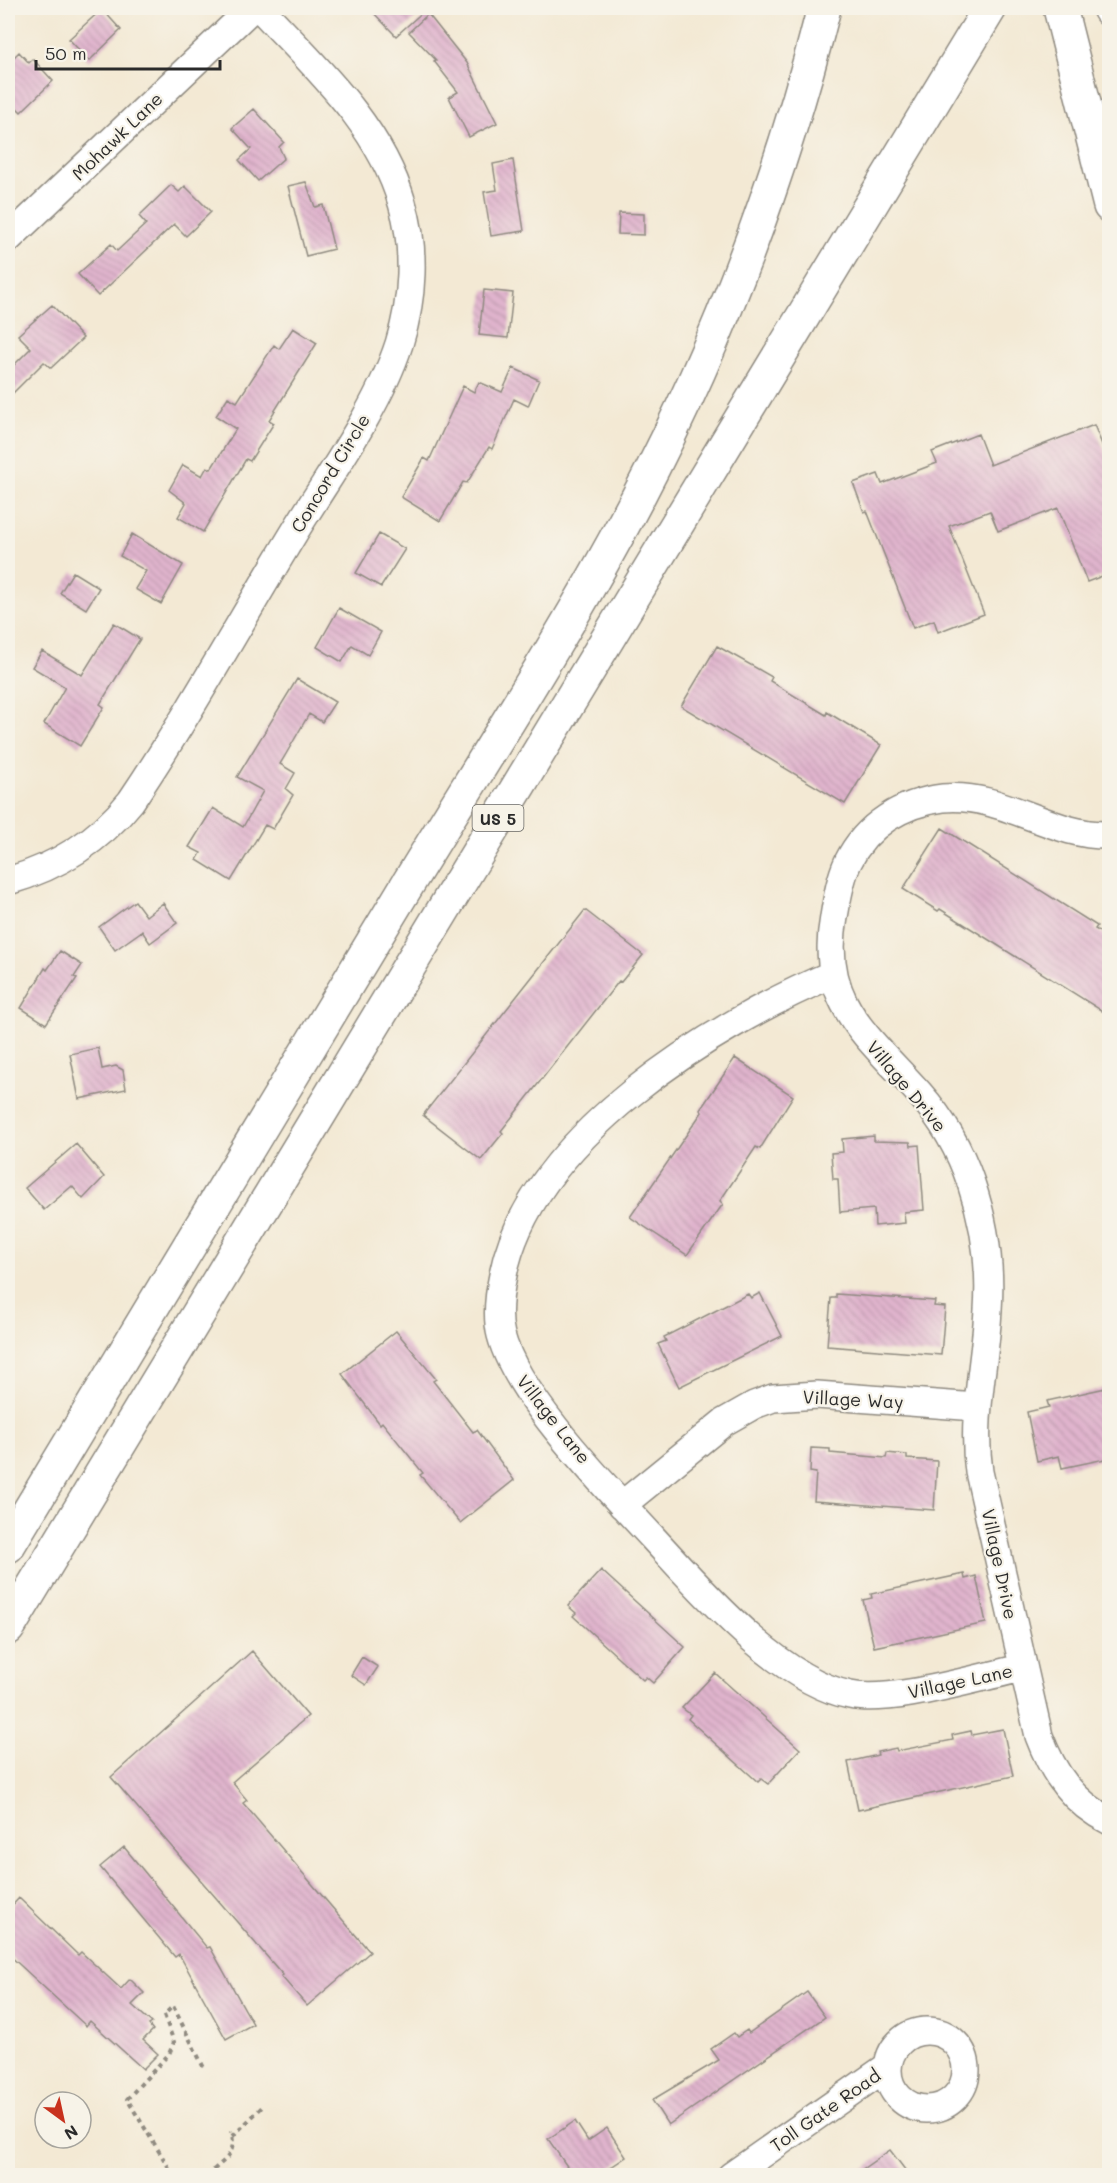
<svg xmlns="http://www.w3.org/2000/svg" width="1117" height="2183" font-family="Mali,sans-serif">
<defs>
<pattern id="building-back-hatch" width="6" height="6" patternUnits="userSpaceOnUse" patternTransform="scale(1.5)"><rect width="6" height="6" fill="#e0b4cd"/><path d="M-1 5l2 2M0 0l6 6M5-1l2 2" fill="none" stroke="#c09bb0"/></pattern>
</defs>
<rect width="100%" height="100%" fill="#f7f3e8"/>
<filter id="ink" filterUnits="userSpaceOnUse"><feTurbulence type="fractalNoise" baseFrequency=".0167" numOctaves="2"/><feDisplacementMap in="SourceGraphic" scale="12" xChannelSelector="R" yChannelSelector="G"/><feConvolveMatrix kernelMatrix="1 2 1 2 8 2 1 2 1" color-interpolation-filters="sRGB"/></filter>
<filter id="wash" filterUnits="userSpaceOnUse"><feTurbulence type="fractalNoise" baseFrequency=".008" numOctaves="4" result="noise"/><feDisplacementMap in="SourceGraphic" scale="24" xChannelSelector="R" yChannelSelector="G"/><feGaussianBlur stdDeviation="1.35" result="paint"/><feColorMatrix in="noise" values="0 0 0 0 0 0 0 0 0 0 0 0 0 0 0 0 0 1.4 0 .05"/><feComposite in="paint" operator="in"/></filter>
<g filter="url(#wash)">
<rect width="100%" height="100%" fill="#f3e9d4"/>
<g id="blocks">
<!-- building -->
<path fill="url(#building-back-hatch)" d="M 369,8 L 427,8 L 396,36 Z
M 102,9 L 121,30 L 89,61 L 69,39 Z
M 428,14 L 467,63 L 497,123 L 469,137 L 449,97 L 458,92 L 434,61 L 436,60 L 409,32 Z
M 19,52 L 29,63 L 33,59 L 53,81 L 21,112 L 8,99 L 8,63 Z
M 254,109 L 284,142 L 279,147 L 284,158 L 258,181 L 239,160 L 251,149 L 232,128 Z
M 513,160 L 524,231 L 491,236 L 484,192 L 497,190 L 493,164 Z
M 306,182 L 315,207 L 323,205 L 334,249 L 306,256 L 288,186 Z
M 171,185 L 179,192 L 185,186 L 211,212 L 186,236 L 174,224 L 98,296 L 78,274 L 111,244 L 117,251 L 146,224 L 139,216 Z
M 619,213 L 644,214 L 644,235 L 618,234 Z
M 484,290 L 513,293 L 508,338 L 479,335 Z
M 52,305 L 83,338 L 51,368 L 44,362 L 8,398 L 8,371 L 31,348 L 18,335 Z
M 293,328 L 317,343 L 269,420 L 274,423 L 250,461 L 246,459 L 203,532 L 178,517 L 186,503 L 169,490 L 183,465 L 202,476 L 207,467 L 211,469 L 236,429 L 216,416 L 228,397 L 237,402 L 274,345 L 279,349 Z
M 513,368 L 539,380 L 528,406 L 514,399 L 492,449 L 489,447 L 467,483 L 463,482 L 440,521 L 401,497 L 424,458 L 429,461 L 463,386 L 474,392 L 479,382 L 502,392 Z
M 1094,425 L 1110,464 L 1110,573 L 1087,582 L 1058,508 L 998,531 L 990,511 L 949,526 L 984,614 L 938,632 L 934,620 L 913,628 L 867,511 L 864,512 L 853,483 L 878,474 L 882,484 L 937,463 L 932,452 L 978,434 L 990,465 Z
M 132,534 L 183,565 L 161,604 L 135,589 L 146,571 L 120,556 Z
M 379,534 L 405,549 L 381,587 L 356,573 Z
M 73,572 L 99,588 L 86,609 L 60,593 Z
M 339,608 L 381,632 L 368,655 L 352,645 L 342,662 L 317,647 Z
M 114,623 L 140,639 L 100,704 L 104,707 L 80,746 L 44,724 L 65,687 L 32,667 L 42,651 L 82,675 Z
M 717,646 L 772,677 L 770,681 L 826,715 L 827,712 L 881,745 L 845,804 L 681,706 Z
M 297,679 L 335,702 L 322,722 L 309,714 L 286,754 L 280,764 L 295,773 L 286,789 L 293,795 L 273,829 L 265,825 L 231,881 L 197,860 L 201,853 L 189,847 L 213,808 L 243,827 L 263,791 L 237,777 Z
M 942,828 L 1097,926 L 1095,929 L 1110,938 L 1110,1016 L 940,909 L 938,911 L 903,889 Z
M 135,901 L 146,916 L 163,903 L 177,923 L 150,943 L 142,931 L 115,950 L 99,927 Z
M 585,910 L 643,955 L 621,982 L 619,981 L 501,1131 L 503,1133 L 481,1160 L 423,1115 Z
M 60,951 L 82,965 L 74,977 L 77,978 L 46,1024 L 21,1008 L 45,968 L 47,970 Z
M 98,1048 L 102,1069 L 116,1066 L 123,1070 L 126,1089 L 79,1099 L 70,1054 Z
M 735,1058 L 793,1096 L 760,1149 L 756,1147 L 720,1201 L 723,1204 L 687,1255 L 630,1217 L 702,1112 L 700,1110 Z
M 874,1136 L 874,1141 L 910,1142 L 911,1146 L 919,1145 L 924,1210 L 904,1212 L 905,1223 L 875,1226 L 874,1209 L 840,1212 L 838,1179 L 833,1179 L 831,1153 L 843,1152 L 842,1139 Z
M 76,1144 L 104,1177 L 83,1199 L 72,1186 L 44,1210 L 25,1188 Z
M 760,1293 L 782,1336 L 679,1387 L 658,1344 L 666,1341 L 664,1337 L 748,1294 L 751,1298 Z
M 836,1294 L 935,1301 L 934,1306 L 945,1307 L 941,1355 L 827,1346 L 831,1298 L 836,1298 Z
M 396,1331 L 436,1379 L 433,1381 L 473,1432 L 477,1430 L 514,1480 L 460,1523 L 420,1475 L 423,1473 L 382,1422 L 380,1424 L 342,1374 Z
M 1110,1387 L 1110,1458 L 1062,1468 L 1059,1456 L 1037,1461 L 1027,1412 L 1049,1407 L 1047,1401 Z
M 811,1448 L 830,1449 L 830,1453 L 886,1458 L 887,1453 L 907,1455 L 907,1459 L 937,1461 L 934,1510 L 814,1501 L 816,1473 L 810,1472 Z
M 601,1570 L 685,1647 L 653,1683 L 646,1677 L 643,1680 L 573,1616 L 576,1613 L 568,1606 Z
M 964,1574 L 965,1579 L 976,1576 L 986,1623 L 874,1647 L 863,1600 L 872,1598 L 871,1594 Z
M 252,1651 L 308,1716 L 232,1782 L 247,1800 L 243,1803 L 370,1952 L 307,2006 L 281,1976 L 283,1975 L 111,1777 Z
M 362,1657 L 378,1667 L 366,1685 L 351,1675 Z
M 715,1673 L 800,1749 L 768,1784 L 761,1779 L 758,1782 L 688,1719 L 691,1715 L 682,1708 Z
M 1003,1729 L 1013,1776 L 858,1810 L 848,1762 L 878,1755 L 877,1752 L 896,1748 L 897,1751 L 953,1740 L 952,1735 L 971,1731 L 972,1735 Z
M 124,1847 L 207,1948 L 210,1947 L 253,2024 L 226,2039 L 179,1954 L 175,1957 L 100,1867 Z
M 19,1898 L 78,1955 L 81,1952 L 121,1989 L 130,1979 L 144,1993 L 132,2005 L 152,2023 L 149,2025 L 153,2030 L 143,2040 L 158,2054 L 143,2069 L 90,2021 L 86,2026 L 8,1954 L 8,1910 Z
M 807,1992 L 825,2017 L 668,2125 L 652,2100 L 719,2060 L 711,2049 L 734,2033 L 737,2037 L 747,2030 L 749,2033 Z
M 575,2121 L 588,2141 L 607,2128 L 626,2157 L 599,2175 L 573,2175 L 548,2139 Z
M 890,2150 L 909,2175 L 854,2175 Z"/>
</g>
</g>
<g filter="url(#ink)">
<use href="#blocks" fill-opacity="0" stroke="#8f8a80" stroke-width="1.5"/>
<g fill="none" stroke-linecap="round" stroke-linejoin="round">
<defs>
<path id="street" d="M 8,239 L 252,8
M 1110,835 C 1051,837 1003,792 943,798 C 902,803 866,825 848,862 C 840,879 837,899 834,917 C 818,1002 868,1036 919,1093 C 942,1119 960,1150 971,1183 C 985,1224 991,1268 988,1310 C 985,1366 971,1416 979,1472 L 1039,1736 C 1053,1773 1073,1803 1110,1821
M 8,881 C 57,867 99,841 131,801 C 189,715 240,622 294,533 C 329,475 378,409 399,344 C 413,300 416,248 402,203 C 379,124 315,67 260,8
M 833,974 C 713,1025 530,1137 503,1275 C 499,1294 496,1316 501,1335 C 517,1397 609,1490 653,1538 C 701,1590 779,1681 850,1695 C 892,1704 978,1677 1023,1668
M 622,1505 L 724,1422 L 754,1405 L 773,1398 L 817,1395 L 976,1407
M888 2070a39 39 0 1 1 78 0a39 39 0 1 1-78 0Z
M 731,2176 L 888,2066"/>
<path id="secondary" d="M 1060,8 L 1110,206
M 1109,8 L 1110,10"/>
<path id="highway" d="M 8,1546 C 139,1328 271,1110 403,892 C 482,762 566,634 637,499 C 718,345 781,177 824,8
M 8,1628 L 990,8"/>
</defs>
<!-- street casing -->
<use href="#street" stroke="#8f8a80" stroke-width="30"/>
<!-- secondary casing -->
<use href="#secondary" stroke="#8f8a80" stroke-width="36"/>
<!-- highway casing -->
<use href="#highway" stroke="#8f8a80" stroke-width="36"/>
<!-- path -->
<path stroke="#8f8a80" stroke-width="4" stroke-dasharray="4.5 4.5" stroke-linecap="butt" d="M 233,2136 L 262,2107
M 174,2176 L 127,2099 L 169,2054 L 174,2042 L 164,2015 L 173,2006 L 205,2070
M 207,2176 C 224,2159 238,2155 231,2131"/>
<!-- street -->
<use href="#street" stroke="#fff" stroke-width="27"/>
<!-- secondary -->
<use href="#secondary" stroke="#fff" stroke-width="33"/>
<!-- highway -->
<use href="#highway" stroke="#fff" stroke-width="33"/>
</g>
</g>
<g text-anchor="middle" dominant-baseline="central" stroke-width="4.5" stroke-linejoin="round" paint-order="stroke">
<!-- shield labels -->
<rect fill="#f7f3e8" stroke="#686764" stroke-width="1.5" x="472.5" y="805" width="51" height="26" rx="4.5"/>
<g font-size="16" font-weight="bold" fill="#2b2b2b">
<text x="498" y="818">US 5</text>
</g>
<!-- street labels -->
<g font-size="18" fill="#2b2b2b" stroke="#f7f3e8">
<text transform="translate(117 136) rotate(-44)">Mohawk Lane</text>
<text transform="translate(330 473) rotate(-59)">Concord Circle</text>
<text transform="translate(907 1086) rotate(50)">Village Drive</text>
<text transform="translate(853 1399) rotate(3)">Village Way</text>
<text transform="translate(554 1419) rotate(52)">Village Lane</text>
<text transform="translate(1000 1564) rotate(78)">Village Drive</text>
<text transform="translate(960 1681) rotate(-12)">Village Lane</text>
<text transform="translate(825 2110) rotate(-35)">Toll Gate Road</text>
</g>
</g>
<!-- margin -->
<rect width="1117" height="2183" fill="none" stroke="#f7f3e8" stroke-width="30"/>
<!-- north arrow -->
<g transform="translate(63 2120) rotate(147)"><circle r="28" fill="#f7f3e8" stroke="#a5a39c" stroke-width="1.5"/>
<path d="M0-4.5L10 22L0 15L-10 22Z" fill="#c8321e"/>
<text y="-9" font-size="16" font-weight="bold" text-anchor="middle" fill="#2b2b2b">N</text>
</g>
<!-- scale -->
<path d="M36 60v9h184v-9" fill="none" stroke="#2b2b2b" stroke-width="3"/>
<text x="45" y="60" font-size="18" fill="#2b2b2b" stroke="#f7f3e8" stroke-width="4.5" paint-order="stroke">50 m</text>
</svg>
